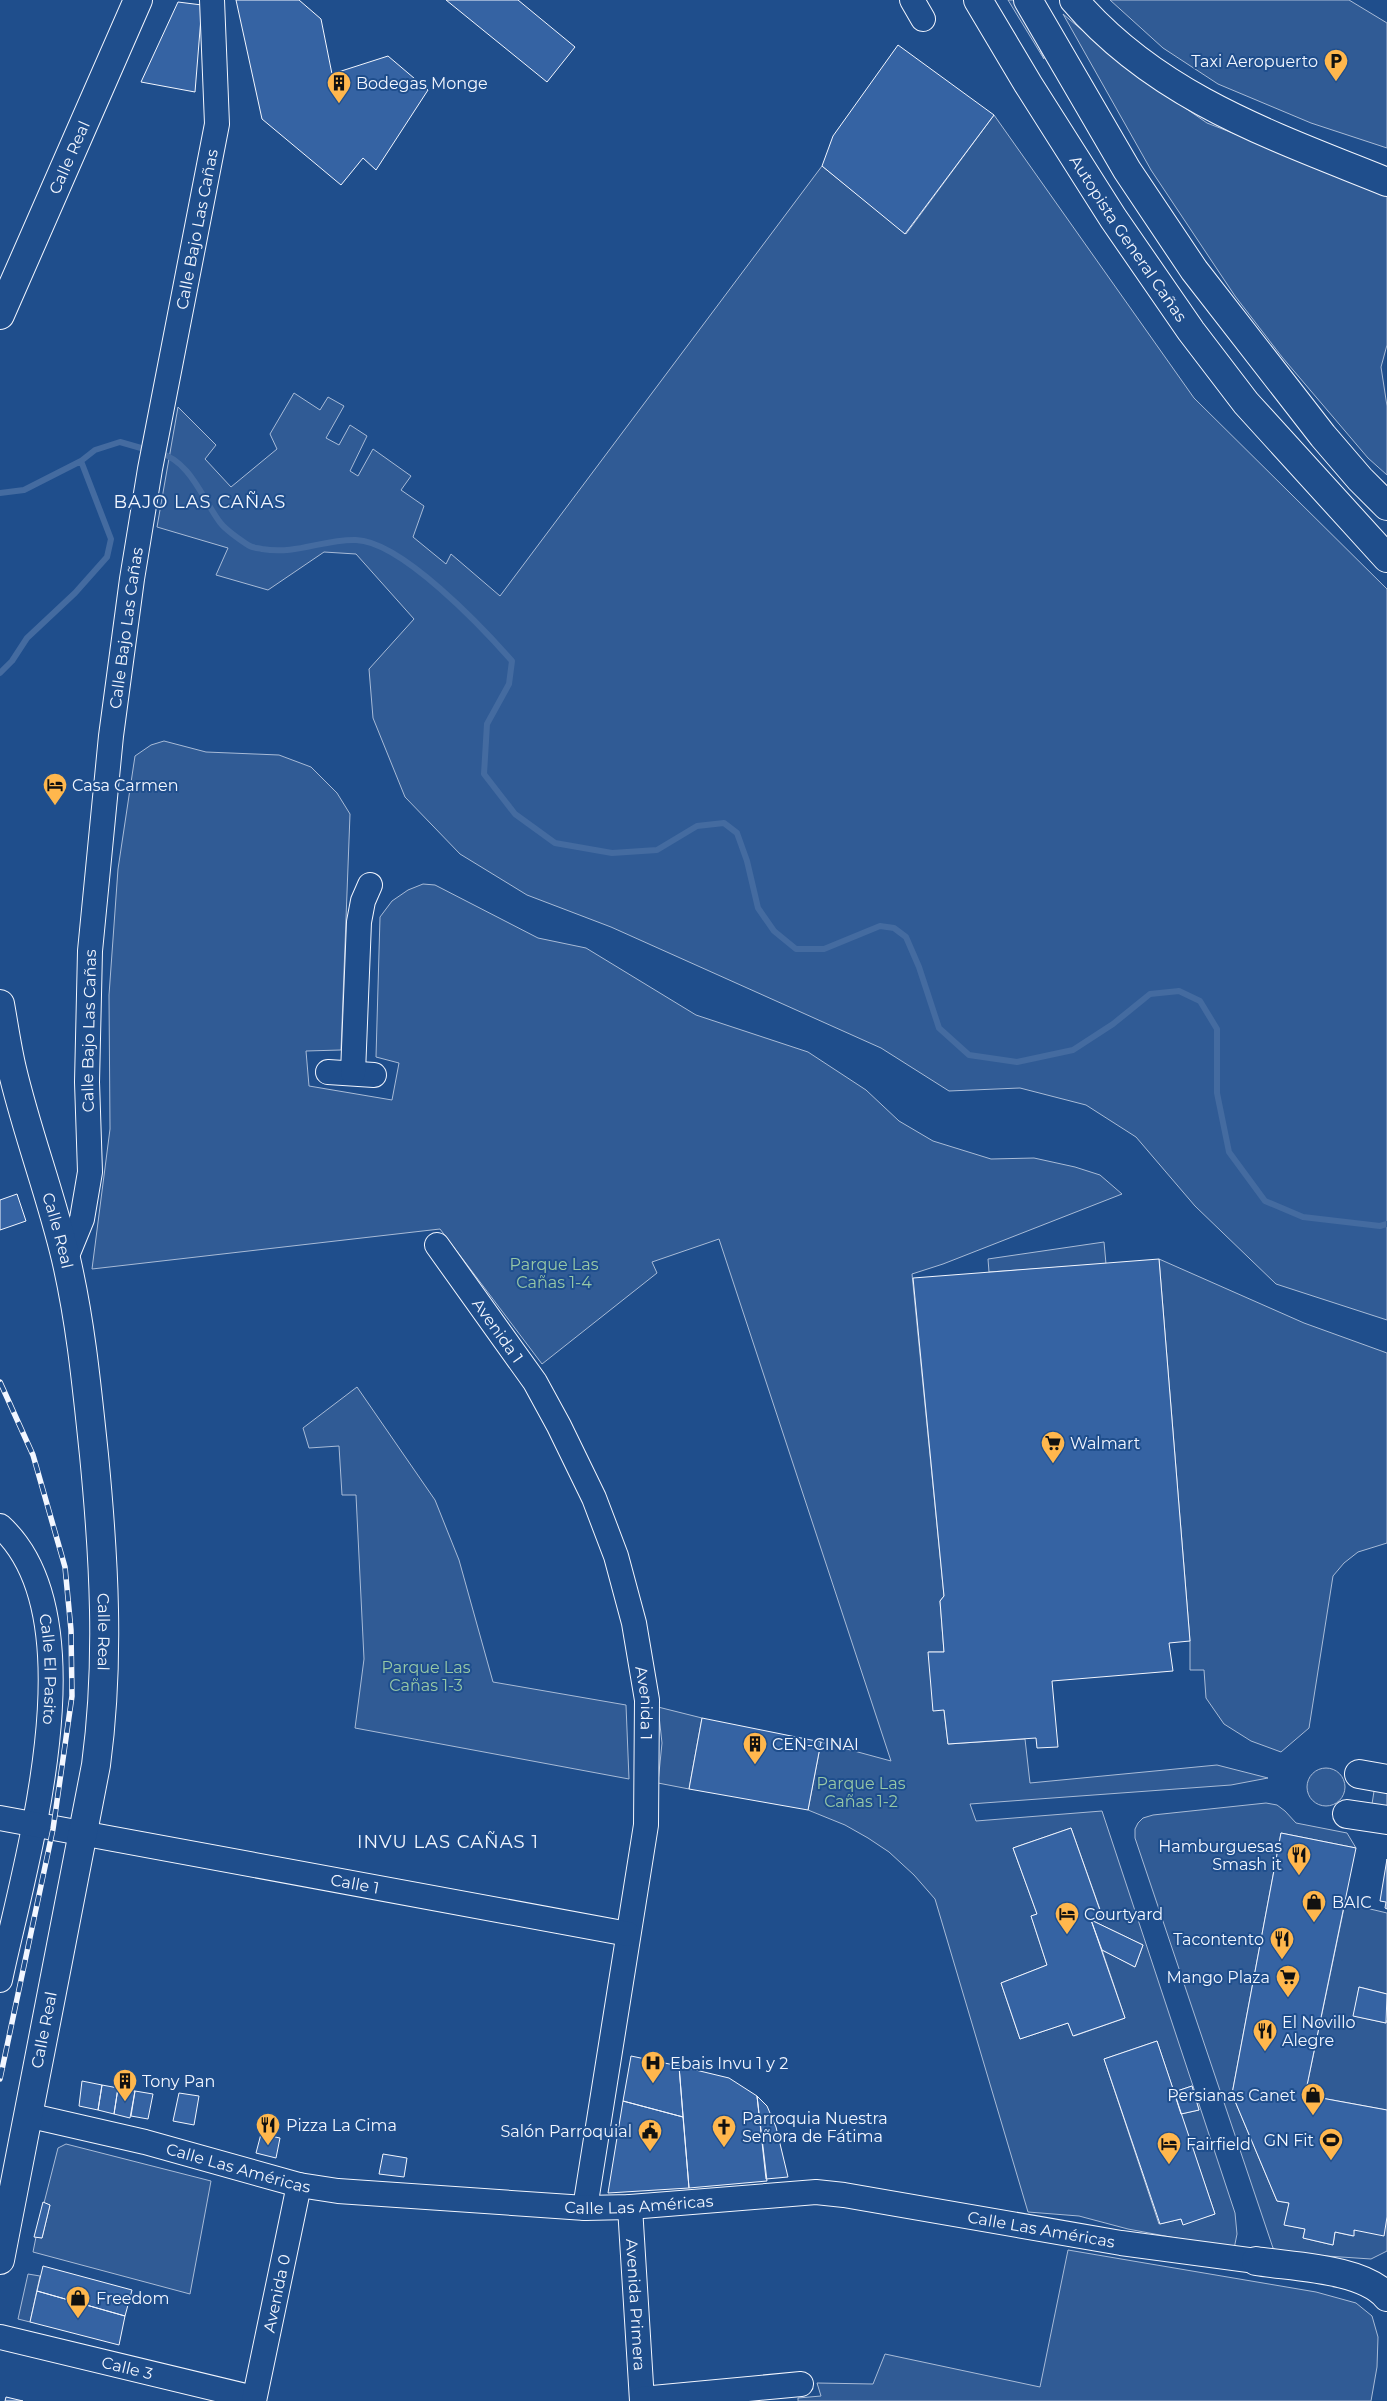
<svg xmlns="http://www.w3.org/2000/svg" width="1387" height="2401" font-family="Montserrat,sans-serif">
<rect width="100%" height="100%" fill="#1f4e8c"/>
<!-- built -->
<path fill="#305b95" stroke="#a8bbd7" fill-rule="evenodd" d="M 1008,0 L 1019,0 L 1044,59 Z
M 1110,0 L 1349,0 L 1387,23 L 1387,148 L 1311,123 L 1218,84 L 1163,48 Z
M 1063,14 L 1126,67 L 1207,123 L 1387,193 L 1387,345 L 1381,367 L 1387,406 L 1387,475 L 1368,458 L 1282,357 L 1235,296 L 1151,170 Z
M 994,115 L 1194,398 L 1387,589 L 1387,1320 L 1276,1284 L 1195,1206 L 1136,1137 L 1086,1105 L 1020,1088 L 949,1091 L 881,1048 L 611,927 L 527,895 L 460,854 L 405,797 L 373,718 L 369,669 L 414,619 L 356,554 L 324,552 L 268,590 L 216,575 L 228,548 L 157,527 L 178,407 L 216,445 L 205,459 L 231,487 L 277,449 L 270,434 L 294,393 L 320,410 L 328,397 L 344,406 L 326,438 L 339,445 L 350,425 L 367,436 L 350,471 L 358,476 L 373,449 L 411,476 L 401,490 L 424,506 L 413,537 L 446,564 L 451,554 L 500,596 L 822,166 L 906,234 Z
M 164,741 L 206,752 L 279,755 L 311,767 L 337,793 L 350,814 L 341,1050 L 306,1051 L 309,1086 L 392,1100 L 399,1063 L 376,1057 L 380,917 L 392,901 L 408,890 L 423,884 L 435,885 L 538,938 L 586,948 L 696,1015 L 808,1052 L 866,1090 L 899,1121 L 933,1141 L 991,1159 L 1034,1158 L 1075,1167 L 1100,1175 L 1122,1194 L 943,1264 L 912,1274 L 944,1596 L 940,1601 L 944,1652 L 929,1652 L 944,1710 L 948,1744 L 1025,1739 L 1030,1783 L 1217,1765 L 1268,1778 L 1231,1785 L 970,1804 L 976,1821 L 1102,1811 L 1235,2213 L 1237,2234 L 1234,2249 L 1128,2229 L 1079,2216 L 1028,2212 L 935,1899 L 914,1875 L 889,1852 L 868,1838 L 845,1825 L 808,1810 L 821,1742 L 891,1761 L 719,1239 L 652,1262 L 657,1273 L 542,1364 L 440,1229 L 92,1269 L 110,1129 L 109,995 L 118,869 L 135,756 L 151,745 ZM 1071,1828 L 1102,1915 L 1091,1920 L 1143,1945 L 1135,1967 L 1102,1950 L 1125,2018 L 1074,2036 L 1068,2023 L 1020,2039 L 1001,1983 L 1047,1965 L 1031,1916 L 1037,1914 L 1013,1848 ZM 1157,2041 L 1174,2092 L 1192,2086 L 1199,2110 L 1181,2114 L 1215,2214 L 1183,2224 L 1181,2219 L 1159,2224 L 1104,2059 Z
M 1104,1242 L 1106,1264 L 989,1272 L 988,1259 Z
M 1159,1259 L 1304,1323 L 1387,1353 L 1387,1543 L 1358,1552 L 1344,1563 L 1333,1576 L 1309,1728 L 1281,1752 L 1251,1741 L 1224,1724 L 1206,1698 L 1204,1670 L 1190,1670 L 1190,1641 Z
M 357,1387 L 435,1500 L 459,1560 L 493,1682 L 626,1705 L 629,1779 L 355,1728 L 364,1659 L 356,1495 L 342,1495 L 339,1446 L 309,1448 L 303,1428 Z
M 658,1707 L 702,1718 L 689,1789 L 658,1783 L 662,1743 Z
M1307 1787a19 19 0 1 1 38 0a19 19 0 1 1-38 0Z
M 1375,1785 L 1387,1788 L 1387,1807 L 1372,1804 Z
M 1266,1803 L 1277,1805 L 1285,1811 L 1296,1823 L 1347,1833 L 1356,1848 L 1281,1833 L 1232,2094 L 1277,2201 L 1289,2203 L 1285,2225 L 1305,2229 L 1303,2238 L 1333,2245 L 1335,2232 L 1353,2236 L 1354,2230 L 1387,2217 L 1387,2251 L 1371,2259 L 1282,2253 L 1273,2248 L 1135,1838 L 1135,1829 L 1138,1823 L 1143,1818 L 1153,1815 Z
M 1345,1903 L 1387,1913 L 1387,1994 L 1359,1987 L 1354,2016 L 1386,2023 L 1387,2020 L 1387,2110 L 1305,2095 Z
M 66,2144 L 211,2181 L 190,2294 L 33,2252 L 36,2237 L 42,2238 L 50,2205 L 44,2203 L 58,2148 Z
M 1068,2250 L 1316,2292 L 1356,2303 L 1372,2316 L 1378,2337 L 1377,2367 L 1371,2401 L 798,2401 L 798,2398 L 821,2396 L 817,2383 L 873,2384 L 885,2354 L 1040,2387 Z
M 28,2274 L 40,2276 L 30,2322 L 18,2319 Z"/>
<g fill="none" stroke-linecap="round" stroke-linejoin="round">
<!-- stream -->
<path stroke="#446ba0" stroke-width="6" d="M 158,452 C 191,462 201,496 219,521 C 225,530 239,539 248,545 C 252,548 258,548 262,549 C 297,555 323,539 356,540 C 401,541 483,628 512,661 L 509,684 L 487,724 L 484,774 L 515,814 L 555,843 L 612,853 L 657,850 L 697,826 L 724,823 L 737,833 L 747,861 L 758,908 L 774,931 L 796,949 L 824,949 L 880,926 L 894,928 L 906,937 L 919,967 L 939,1028 L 969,1055 L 1017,1062 L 1073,1050 L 1113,1024 L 1150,994 L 1179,991 L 1200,1001 L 1217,1029 L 1217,1093 L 1229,1152 L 1265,1201 L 1303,1217 L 1380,1226 L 1387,1224
M 0,493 L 24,490 L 81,461 L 95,450 L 120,442 L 148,450
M 0,673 L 12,661 L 27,638 L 75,593 L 107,557 L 111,539 L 81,461"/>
</g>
<!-- building -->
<path fill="#3563a3" stroke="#f2f6ff" d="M 236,0 L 299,0 L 321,19 L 332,74 L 388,56 L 428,90 L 376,170 L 363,158 L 341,185 L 262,119 Z
M 446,0 L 518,0 L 575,47 L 547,82 Z
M 178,2 L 202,5 L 195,92 L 141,82 Z
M 898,45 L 994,115 L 905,234 L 822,166 L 833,136 Z
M 17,1194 L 26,1221 L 0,1230 L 0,1200 Z
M 1159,1259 L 1190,1641 L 1169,1643 L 1173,1671 L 1052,1681 L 1058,1747 L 1037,1748 L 1036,1738 L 948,1744 L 944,1710 L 933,1711 L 928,1652 L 944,1652 L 940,1601 L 944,1596 L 913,1278 Z
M 702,1718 L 821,1742 L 808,1810 L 689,1789 Z
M 1071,1828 L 1102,1916 L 1091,1920 L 1125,2018 L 1073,2036 L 1068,2023 L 1020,2039 L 1001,1983 L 1047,1965 L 1031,1916 L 1037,1914 L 1013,1848 Z
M 1281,1833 L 1356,1848 L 1305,2095 L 1387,2110 L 1387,2217 L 1384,2236 L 1354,2230 L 1354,2236 L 1335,2232 L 1333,2245 L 1303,2238 L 1305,2229 L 1284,2225 L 1289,2203 L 1277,2201 L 1232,2094 Z
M 1387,1859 L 1387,1909 L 1385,1908 L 1386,1902 L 1380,1901 Z
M 1091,1920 L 1143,1945 L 1135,1967 L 1102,1950 Z
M 1359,1987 L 1387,1994 L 1386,2023 L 1353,2016 Z
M 1157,2041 L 1215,2214 L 1183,2225 L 1181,2219 L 1160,2224 L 1104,2059 Z
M 631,2056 L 679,2066 L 683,2117 L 623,2101 Z
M 679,2066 L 729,2078 L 757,2096 L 767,2181 L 689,2188 Z
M 82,2081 L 102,2085 L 98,2110 L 79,2106 Z
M 102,2085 L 118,2088 L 114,2114 L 98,2110 Z
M 1192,2086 L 1199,2110 L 1181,2114 L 1174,2092 Z
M 118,2088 L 135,2091 L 130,2118 L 114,2114 Z
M 135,2091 L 153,2094 L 148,2119 L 131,2116 Z
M 179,2093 L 199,2096 L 194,2125 L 173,2121 Z
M 757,2096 L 767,2106 L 776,2127 L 788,2177 L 766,2179 Z
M 623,2101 L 683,2117 L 689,2188 L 608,2193 Z
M 261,2134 L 280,2138 L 276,2158 L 256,2153 Z
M 383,2154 L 407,2158 L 404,2177 L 379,2174 Z
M 43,2202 L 50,2205 L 42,2238 L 34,2237 Z
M 43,2266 L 132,2290 L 125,2316 L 37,2291 Z
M 37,2291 L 125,2316 L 119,2345 L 30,2322 Z
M 6,2397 L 23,2401 L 5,2401 Z"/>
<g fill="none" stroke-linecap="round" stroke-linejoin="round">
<defs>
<g id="minor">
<path d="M 912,0 L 923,19"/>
<path d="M 328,1072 L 374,1075"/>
<path d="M 353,1073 L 359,922 L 363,901 L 370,885"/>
<path id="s1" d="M 437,1245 L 535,1382 L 559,1426 L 594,1498 L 616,1556 L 634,1623 L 647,1700 L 646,1825 L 585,2208"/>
<path id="s2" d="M 66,1258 L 82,1219 L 90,1172 L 87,1082 L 90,951 L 111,736 L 132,579 L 150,469 L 217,124 L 212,0"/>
<path id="s3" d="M 0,1526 C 101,1617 24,1866 0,1980"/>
<path id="s4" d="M 0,1818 L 628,1934"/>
<path id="s5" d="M 27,2115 L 145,2142 L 299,2185 L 338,2191 L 585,2208 L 630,2207 L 816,2192 L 844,2195 L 1121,2243 L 1256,2261"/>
<path id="s6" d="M 630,2207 L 642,2401"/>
<path id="s7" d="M 0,2337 L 254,2398"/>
<path d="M 642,2399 L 801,2384"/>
<path id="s8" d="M 254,2401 L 299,2185"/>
</g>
<g id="major">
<path id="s9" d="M 0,315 L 138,0"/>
<path id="s10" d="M 0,1004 C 4,1026 7,1048 12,1069 C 27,1133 51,1195 66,1259 C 81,1324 87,1389 94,1455 C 104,1558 110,1661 96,1765 L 0,2260"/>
<path d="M 1359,1774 L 1387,1779"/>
<path d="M 1347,1814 L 1387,1820"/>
<path d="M 1256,2261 C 1292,2267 1363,2268 1387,2297"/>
</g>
<g id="highway">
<path id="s11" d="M 978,0 L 1028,84 L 1113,218 L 1191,331 L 1246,403 L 1387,558"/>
<path d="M 1028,0 L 1127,170 L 1194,270 L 1323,436 L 1360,479 L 1387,506"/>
<path d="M 1074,0 C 1157,97 1273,136 1387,182"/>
</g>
</defs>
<!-- minor casing -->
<use href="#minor" stroke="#f2f6ff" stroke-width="26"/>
<!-- major casing -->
<use href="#major" stroke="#f2f6ff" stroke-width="30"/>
<!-- highway casing -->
<use href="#highway" stroke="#f2f6ff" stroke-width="30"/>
<!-- minor -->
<use href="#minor" stroke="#1f4e8c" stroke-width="24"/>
<!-- major -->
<use href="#major" stroke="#1f4e8c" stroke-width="28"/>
<!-- highway -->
<use href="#highway" stroke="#1f4e8c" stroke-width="28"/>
<defs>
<path id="rail" d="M 0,1382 L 33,1455 L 65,1567 L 71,1630 L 72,1696 L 53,1829 L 0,2079"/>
</defs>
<!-- rail casing -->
<use href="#rail" stroke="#f2f6ff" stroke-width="5.5"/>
<!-- rail -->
<use href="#rail" stroke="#1f4e8c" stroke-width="4" stroke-dasharray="11" stroke-linecap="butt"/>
</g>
<!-- icons -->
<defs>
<symbol id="parking-pin" viewBox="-11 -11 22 30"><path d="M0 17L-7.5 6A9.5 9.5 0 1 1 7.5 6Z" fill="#ffb74d" stroke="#1f4e8c"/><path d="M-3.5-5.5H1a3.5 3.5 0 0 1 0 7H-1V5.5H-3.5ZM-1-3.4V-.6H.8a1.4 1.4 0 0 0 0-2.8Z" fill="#111"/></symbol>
<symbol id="building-pin" viewBox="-11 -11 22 30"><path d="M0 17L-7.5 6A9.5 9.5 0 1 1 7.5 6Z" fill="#ffb74d" stroke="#1f4e8c"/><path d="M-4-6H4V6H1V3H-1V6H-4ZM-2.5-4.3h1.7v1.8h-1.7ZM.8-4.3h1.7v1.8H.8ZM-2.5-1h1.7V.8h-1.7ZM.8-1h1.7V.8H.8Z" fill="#111"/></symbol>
<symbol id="hotel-pin" viewBox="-11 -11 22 30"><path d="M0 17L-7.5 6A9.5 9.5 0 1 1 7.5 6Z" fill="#ffb74d" stroke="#1f4e8c"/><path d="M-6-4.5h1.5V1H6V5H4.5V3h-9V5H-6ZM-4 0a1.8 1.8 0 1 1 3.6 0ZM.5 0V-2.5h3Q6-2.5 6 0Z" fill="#111"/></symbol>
<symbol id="supermarket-pin" viewBox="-11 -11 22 30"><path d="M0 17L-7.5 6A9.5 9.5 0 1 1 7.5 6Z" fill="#ffb74d" stroke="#1f4e8c"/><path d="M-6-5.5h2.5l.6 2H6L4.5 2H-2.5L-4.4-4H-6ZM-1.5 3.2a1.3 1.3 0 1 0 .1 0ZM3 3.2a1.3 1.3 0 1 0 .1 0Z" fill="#111"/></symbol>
<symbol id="restaurant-pin" viewBox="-11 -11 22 30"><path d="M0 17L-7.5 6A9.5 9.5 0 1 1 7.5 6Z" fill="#ffb74d" stroke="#1f4e8c"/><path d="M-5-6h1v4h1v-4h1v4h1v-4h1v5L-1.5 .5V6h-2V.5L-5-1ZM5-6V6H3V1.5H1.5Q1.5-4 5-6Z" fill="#111"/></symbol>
<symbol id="shop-pin" viewBox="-11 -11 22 30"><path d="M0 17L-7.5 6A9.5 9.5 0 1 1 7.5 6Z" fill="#ffb74d" stroke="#1f4e8c"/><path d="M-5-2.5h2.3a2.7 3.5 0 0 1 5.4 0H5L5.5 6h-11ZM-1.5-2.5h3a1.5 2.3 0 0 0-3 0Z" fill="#111"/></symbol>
<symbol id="hospital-pin" viewBox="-11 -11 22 30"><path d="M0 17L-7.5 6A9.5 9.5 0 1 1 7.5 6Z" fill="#ffb74d" stroke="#1f4e8c"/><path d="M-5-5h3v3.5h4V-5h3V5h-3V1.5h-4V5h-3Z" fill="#111"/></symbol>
<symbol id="church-pin" viewBox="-11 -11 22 30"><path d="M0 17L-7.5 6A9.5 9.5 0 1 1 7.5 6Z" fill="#ffb74d" stroke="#1f4e8c"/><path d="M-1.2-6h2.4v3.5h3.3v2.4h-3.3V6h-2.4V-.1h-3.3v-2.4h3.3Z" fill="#111"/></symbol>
<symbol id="civic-pin" viewBox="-11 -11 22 30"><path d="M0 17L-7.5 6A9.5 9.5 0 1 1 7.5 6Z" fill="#ffb74d" stroke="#1f4e8c"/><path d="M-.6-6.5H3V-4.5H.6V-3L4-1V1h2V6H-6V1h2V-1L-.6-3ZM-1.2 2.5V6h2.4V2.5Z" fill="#111"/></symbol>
<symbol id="stadium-pin" viewBox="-11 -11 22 30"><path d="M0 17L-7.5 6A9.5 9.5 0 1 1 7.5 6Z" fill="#ffb74d" stroke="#1f4e8c"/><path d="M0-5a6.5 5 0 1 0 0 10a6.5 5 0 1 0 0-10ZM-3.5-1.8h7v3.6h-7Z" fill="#111"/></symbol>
</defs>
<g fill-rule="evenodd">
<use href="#parking-pin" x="1322" y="47" width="28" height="38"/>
<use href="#building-pin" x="325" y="69" width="28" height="38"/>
<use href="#hotel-pin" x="41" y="771" width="28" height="38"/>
<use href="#supermarket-pin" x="1039" y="1429" width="28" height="38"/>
<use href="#building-pin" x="741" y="1730" width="28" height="38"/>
<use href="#restaurant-pin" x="1285" y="1841" width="28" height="38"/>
<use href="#shop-pin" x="1300" y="1888" width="28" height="38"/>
<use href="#hotel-pin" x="1053" y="1900" width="28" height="38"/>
<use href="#restaurant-pin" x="1268" y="1925" width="28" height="38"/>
<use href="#supermarket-pin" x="1274" y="1963" width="28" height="38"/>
<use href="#restaurant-pin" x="1251" y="2017" width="28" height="38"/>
<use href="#hospital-pin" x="639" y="2049" width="28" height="38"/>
<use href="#building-pin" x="111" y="2067" width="28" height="38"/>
<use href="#shop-pin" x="1299" y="2081" width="28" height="38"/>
<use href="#restaurant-pin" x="254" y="2111" width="28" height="38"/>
<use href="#church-pin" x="710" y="2113" width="28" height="38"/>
<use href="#civic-pin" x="636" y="2117" width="28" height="38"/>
<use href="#stadium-pin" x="1317" y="2126" width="28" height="38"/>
<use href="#hotel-pin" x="1155" y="2130" width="28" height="38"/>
<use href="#shop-pin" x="64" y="2284" width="28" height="38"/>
</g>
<g text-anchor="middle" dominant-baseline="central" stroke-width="4" stroke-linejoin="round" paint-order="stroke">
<!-- poi labels -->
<g font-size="16" fill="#f2f6ff" stroke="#1f4e8c" text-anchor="start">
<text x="1318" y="61" text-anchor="end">Taxi Aeropuerto</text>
<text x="356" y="83">Bodegas Monge</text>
<text x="72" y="785">Casa Carmen</text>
<text x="1070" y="1443">Walmart</text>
<text x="772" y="1744">CEN-CINAI</text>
<text x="1282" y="1846" text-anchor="end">Hamburguesas<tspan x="1282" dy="18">Smash it</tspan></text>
<text x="1332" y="1902">BAIC</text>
<text x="1084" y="1914">Courtyard</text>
<text x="1264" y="1939" text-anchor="end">Tacontento</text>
<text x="1270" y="1977" text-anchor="end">Mango Plaza</text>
<text x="1282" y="2022">El Novillo<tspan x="1282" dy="18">Alegre</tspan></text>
<text x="670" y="2063">Ebais Invu 1 y 2</text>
<text x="142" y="2081">Tony Pan</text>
<text x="1296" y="2095" text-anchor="end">Persianas Canet</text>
<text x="742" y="2118">Parroquia Nuestra<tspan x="742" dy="18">Señora de Fátima</tspan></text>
<text x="286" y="2125">Pizza La Cima</text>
<text x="632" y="2131" text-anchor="end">Salón Parroquial</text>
<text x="1314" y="2140" text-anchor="end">GN Fit</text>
<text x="1186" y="2144">Fairfield</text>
<text x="96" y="2298">Freedom</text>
</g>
<!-- street labels -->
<g font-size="16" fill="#f2f6ff" stroke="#1f4e8c">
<text stroke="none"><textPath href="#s9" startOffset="172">Calle Real</textPath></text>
<text stroke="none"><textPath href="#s2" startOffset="1041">Calle Bajo Las Cañas</textPath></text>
<text stroke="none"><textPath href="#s11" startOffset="282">Autopista General Cañas</textPath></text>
<text stroke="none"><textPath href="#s2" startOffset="636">Calle Bajo Las Cañas</textPath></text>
<text stroke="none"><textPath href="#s2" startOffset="231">Calle Bajo Las Cañas</textPath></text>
<text stroke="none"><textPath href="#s10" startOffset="234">Calle Real</textPath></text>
<text stroke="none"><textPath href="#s1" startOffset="105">Avenida 1</textPath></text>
<text stroke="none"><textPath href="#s10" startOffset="639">Calle Real</textPath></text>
<text stroke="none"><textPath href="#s3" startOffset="156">Calle El Pasito</textPath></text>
<text stroke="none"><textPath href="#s1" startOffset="511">Avenida 1</textPath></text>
<text stroke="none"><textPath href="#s4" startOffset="361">Calle 1</textPath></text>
<text transform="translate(44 2030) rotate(-79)">Calle Real</text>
<text stroke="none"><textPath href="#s5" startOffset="218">Calle Las Américas</textPath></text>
<text stroke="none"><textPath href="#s5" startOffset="622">Calle Las Américas</textPath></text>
<text stroke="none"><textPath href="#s5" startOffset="1028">Calle Las Américas</textPath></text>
<text stroke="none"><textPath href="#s8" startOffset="110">Avenida 0</textPath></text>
<text stroke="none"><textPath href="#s6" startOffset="98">Avenida Primera</textPath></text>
<text stroke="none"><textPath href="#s7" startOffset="131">Calle 3</textPath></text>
</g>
<!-- park labels -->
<g font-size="16" fill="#97c8a6" stroke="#1f4e8c">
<text x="554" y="1264">Parque Las<tspan x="554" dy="18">Cañas 1-4</tspan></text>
<text x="426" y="1667">Parque Las<tspan x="426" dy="18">Cañas 1-3</tspan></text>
<text x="861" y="1783">Parque Las<tspan x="861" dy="18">Cañas 1-2</tspan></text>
</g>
<!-- neighbourhood labels -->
<g font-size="18" letter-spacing="1" fill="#f2f6ff" stroke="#1f4e8c">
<text x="200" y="502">BAJO LAS CAÑAS</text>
<text x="448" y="1842">INVU LAS CAÑAS 1</text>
</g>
</g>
</svg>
